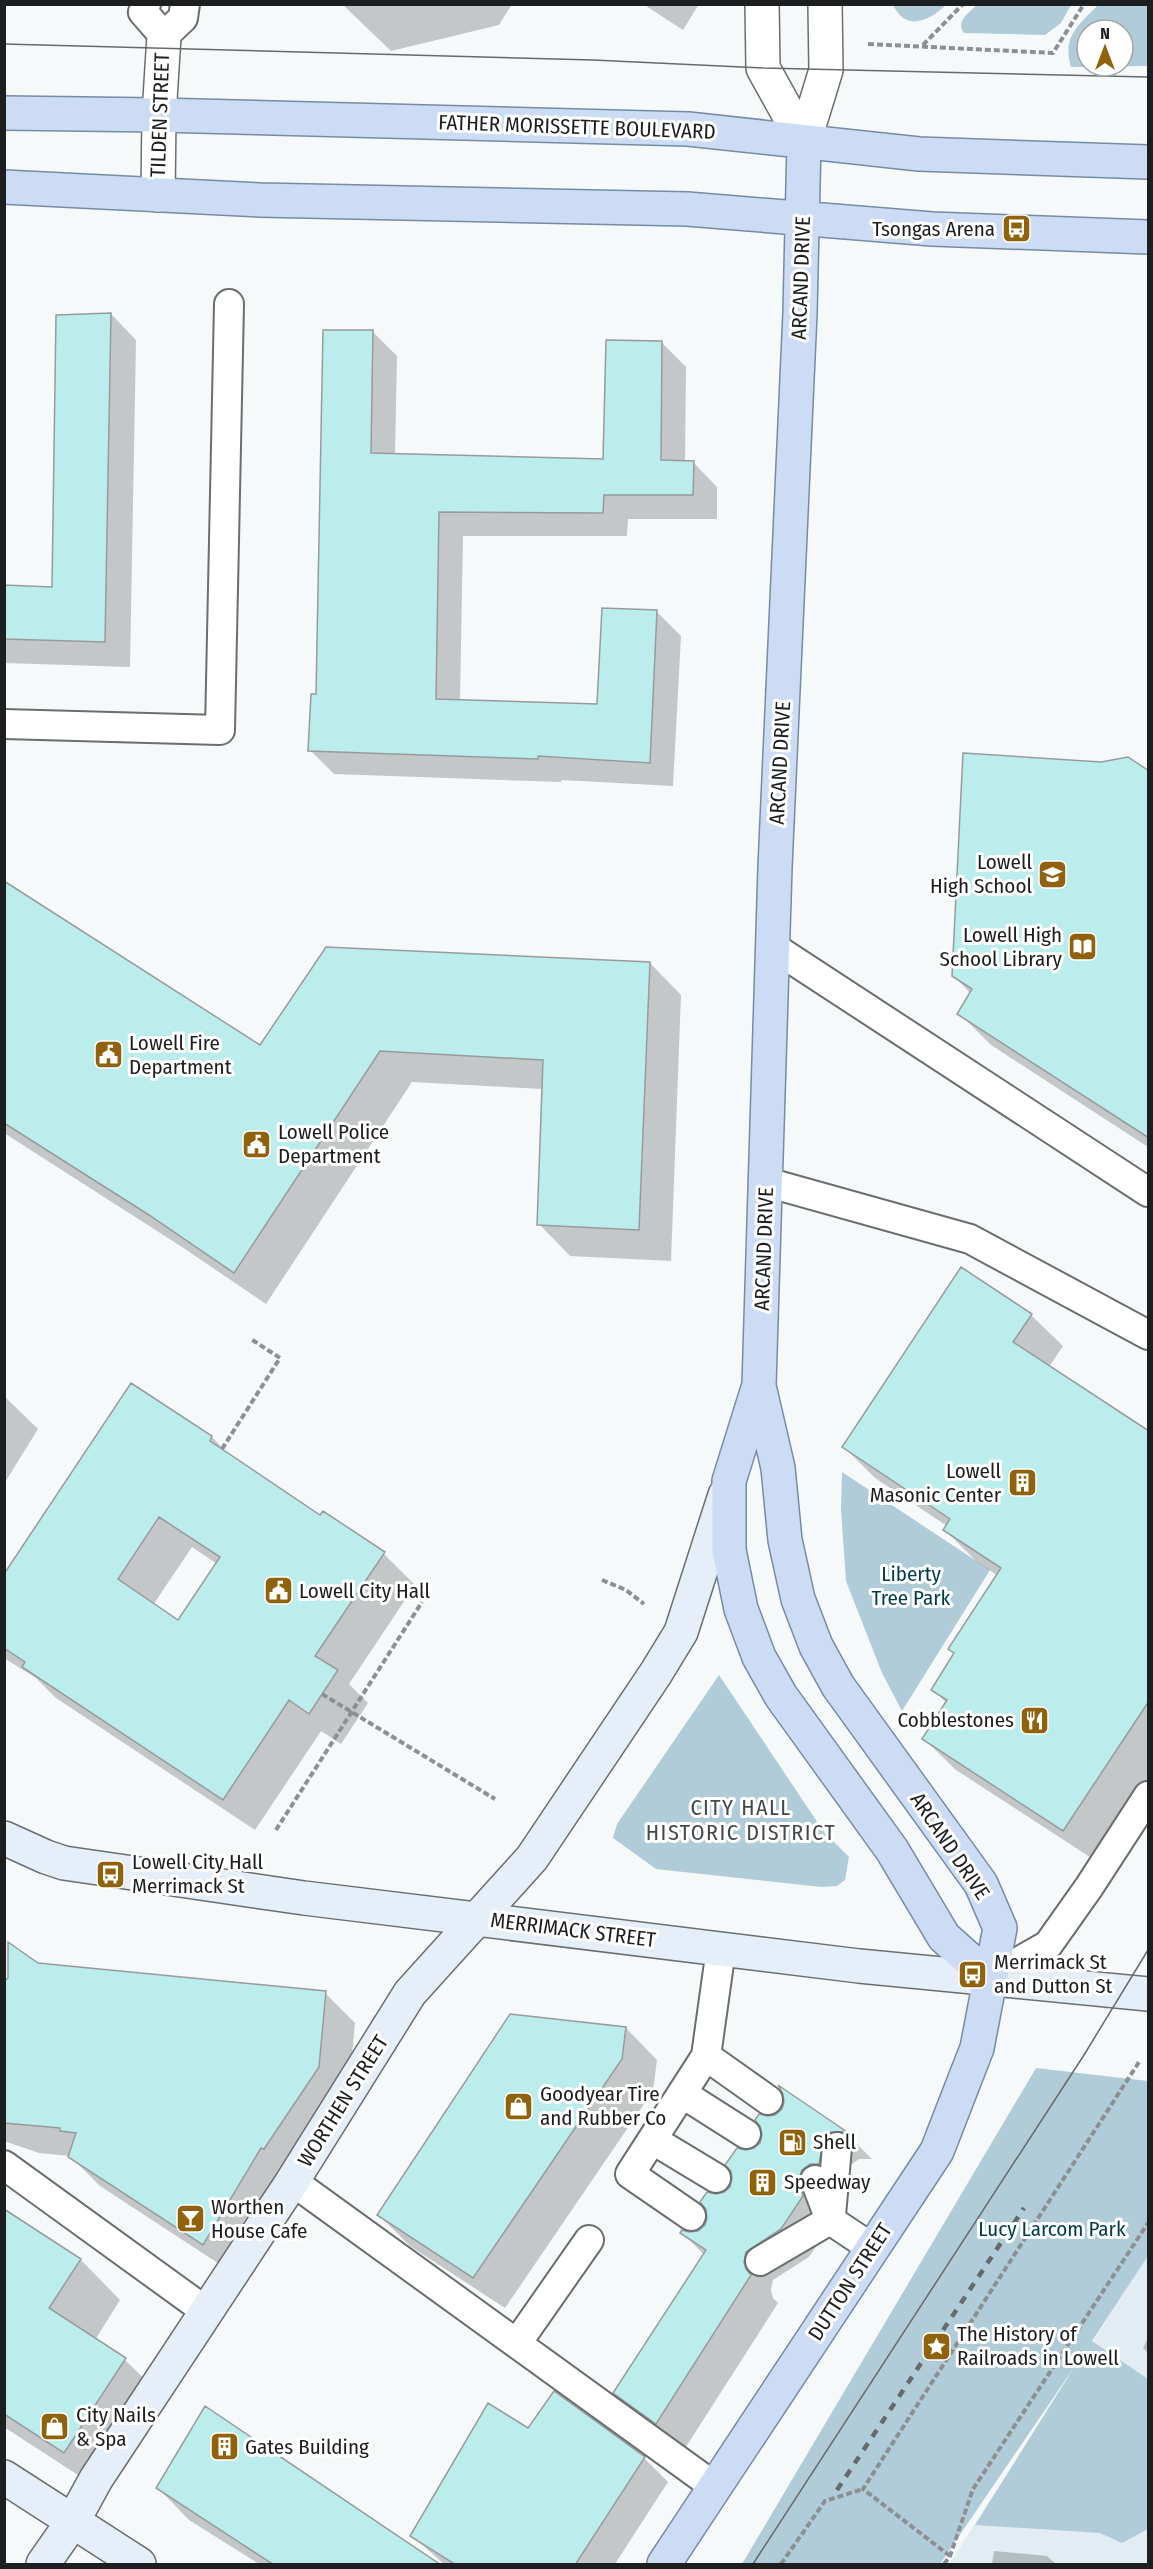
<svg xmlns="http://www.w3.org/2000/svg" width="1153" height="2569" font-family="'Fira Sans Condensed',sans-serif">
<rect width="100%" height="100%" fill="#f5f9fa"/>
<!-- built -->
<path fill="#e1edf2" d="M 1148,2255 L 1148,2564 L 949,2564 L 1137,2273 Z"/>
<!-- green -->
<path fill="#afccd8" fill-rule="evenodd" d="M 893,5 L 893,4 L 946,5 C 929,21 906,32 893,5 Z
M 977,5 L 977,4 L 1071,5 L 1061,23 L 1045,35 L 964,33 C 955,21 969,13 977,5 Z
M 1098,5 L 1148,5 L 1148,66 L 1071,67 C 1062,36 1078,26 1098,5 ZM 1087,30 L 1123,30 L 1123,66 L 1087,66 Z
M 842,1472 L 990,1570 L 902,1711 L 882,1673 L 846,1581 L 841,1510 Z
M 719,1675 L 824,1832 L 849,1857 L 845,1880 L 837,1886 L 821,1887 L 656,1869 L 613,1838 L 617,1824 Z
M 1036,2068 L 1148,2081 L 1148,2256 L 1092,2341 L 1148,2379 L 1148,2529 L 1122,2543 L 1100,2533 L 975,2525 L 1075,2366 L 940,2564 L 742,2564 Z"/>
<!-- shadow -->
<path fill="#0003" fill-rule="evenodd" d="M 342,4 L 512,4 L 499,25 L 391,51 Z
M 643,4 L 699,4 L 683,30 Z
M 111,314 L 136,340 L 130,667 L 4,663 L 4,587 L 53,588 Z
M 373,332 L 397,356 L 395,455 L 605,460 L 661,342 L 686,367 L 685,462 L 693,462 L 717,487 L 717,519 L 628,519 L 627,536 L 463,536 L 460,701 L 598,706 L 657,612 L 681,636 L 673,786 L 562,780 L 561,782 L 334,774 L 310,750 Z
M 1148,772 L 1148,1147 L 991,1045 L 959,1013 L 971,994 L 954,976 Z
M 4,883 L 260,1047 L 650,963 L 681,995 L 671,1261 L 570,1256 L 539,1224 L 543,1089 L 412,1082 L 266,1304 L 182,1247 L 4,1133 Z
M 1031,1315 L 1063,1346 L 1049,1367 L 1148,1433 L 1148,1780 L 1096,1861 L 956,1770 L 924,1739 L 947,1704 L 933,1689 L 955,1654 L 950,1649 L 998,1576 L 976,1561 L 945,1530 L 947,1526 L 875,1478 L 844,1447 Z
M 132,1385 L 212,1437 L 231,1457 L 321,1517 L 384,1554 L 415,1585 L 349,1684 L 368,1703 L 341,1744 L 321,1731 L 255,1830 L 56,1698 L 36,1678 L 4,1658 L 4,1576 ZM 192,1547 L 217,1564 L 179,1622 L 153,1605 Z
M 4,1396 L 38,1429 L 4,1484 Z
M 37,1964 L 325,1993 L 355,2023 L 348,2097 L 233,2273 L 100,2186 L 70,2156 L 39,2153 L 4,2141 L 4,1985 Z
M 626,2028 L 657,2060 L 653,2091 L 505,2308 L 410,2246 L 379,2215 Z
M 783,2091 L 846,2133 L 872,2159 L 859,2159 L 851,2165 L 846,2191 L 830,2225 L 809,2257 L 773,2280 L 771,2290 L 773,2298 L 778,2303 L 684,2450 L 642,2420 L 615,2392 L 704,2255 L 682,2232 L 698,2233 L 706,2226 L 716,2196 L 725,2193 L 731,2188 L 746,2152 L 755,2150 L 761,2144 L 767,2118 L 776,2116 L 783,2110 L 786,2102 Z
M 4,2211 L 81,2260 L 120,2300 L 95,2340 L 125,2360 L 165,2399 L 104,2492 L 4,2427 Z
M 1148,2338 L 1148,2353 L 1143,2348 Z
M 529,2430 L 644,2458 L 668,2482 L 615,2564 L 444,2564 L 412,2536 Z
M 158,2488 L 428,2564 L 259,2564 L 189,2520 Z
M 994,2551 L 1047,2556 L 1056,2564 L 992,2564 Z"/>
<!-- building -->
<path fill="#bbeded" stroke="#989b9b" stroke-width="1.5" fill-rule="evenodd" d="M 111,313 L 105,642 L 4,639 L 4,585 L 52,587 L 56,315 Z
M 323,330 L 373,330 L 371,453 L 603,459 L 606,340 L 662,341 L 661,460 L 694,461 L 693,495 L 604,495 L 603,513 L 439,512 L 436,699 L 597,704 L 602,608 L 657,610 L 650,763 L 538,756 L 538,759 L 308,751 L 311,694 L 316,694 Z
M 963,753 L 1101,762 L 1128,757 L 1149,771 L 1149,1138 L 957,1014 L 972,989 L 952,976 Z
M 4,881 L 260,1045 L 326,947 L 650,962 L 639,1230 L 537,1225 L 543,1060 L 380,1051 L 234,1273 L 149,1215 L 4,1123 Z
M 961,1267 L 1032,1314 L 1013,1342 L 1149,1431 L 1149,1701 L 1063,1831 L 922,1739 L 947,1700 L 931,1690 L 954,1653 L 948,1649 L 1001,1568 L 943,1530 L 950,1519 L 842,1447 Z
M 131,1383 L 212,1436 L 210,1441 L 320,1515 L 323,1511 L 385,1552 L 315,1656 L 338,1670 L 309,1714 L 289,1700 L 223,1800 L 22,1667 L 25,1662 L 4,1648 L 4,1574 ZM 159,1517 L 220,1557 L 178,1620 L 118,1579 Z
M 8,1942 L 38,1963 L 326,1991 L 319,2067 L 264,2149 L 261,2148 L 203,2245 L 68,2157 L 76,2133 L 60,2131 L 60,2128 L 4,2123 L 4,1982 L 8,1978 Z
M 510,2014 L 626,2027 L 622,2059 L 473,2278 L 377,2215 Z
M 778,2085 L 847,2132 L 831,2132 L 824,2137 L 819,2164 L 810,2164 L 802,2170 L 799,2178 L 803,2196 L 781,2229 L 746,2252 L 744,2262 L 746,2269 L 751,2275 L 656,2424 L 613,2393 L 706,2250 L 680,2233 L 682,2230 L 689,2232 L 698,2231 L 705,2225 L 707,2218 L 706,2209 L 700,2202 L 707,2192 L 716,2194 L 724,2192 L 730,2187 L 732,2178 L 731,2171 L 725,2165 L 737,2148 L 746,2150 L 754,2148 L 760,2143 L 762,2134 L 760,2126 L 755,2120 L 759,2114 L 767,2116 L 775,2115 L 782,2109 L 784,2102 L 783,2094 Z
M 4,2209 L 81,2259 L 49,2308 L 126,2358 L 64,2453 L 4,2414 Z
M 554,2391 L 645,2457 L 575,2565 L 456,2565 L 410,2536 L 488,2403 L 528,2428 Z
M 205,2406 L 441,2565 L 274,2565 L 156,2488 Z"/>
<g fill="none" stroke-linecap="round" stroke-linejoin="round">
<defs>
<path id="lane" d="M 146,4 L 143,12 L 164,36 L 183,18 L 185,4
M 4,724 L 220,730 L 229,304
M 773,947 L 1148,1192
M 766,1182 L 970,1239 L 1148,1335
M 990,1978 L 1048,1945 L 1089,1887 L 1148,1796
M 706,2056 L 768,2100
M 683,2094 L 746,2134
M 653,2140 L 716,2178
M 4,2165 L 207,2312
M 815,2180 L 830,2220 L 872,2248
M 292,2181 L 715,2487
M 831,2215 L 837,2147
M 691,2216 L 630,2174 L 706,2056 L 721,1949
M 760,2261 L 830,2220
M 517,2343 L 589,2240"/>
<path id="street" d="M 762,4 L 763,68 L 804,142
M 804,142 L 826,70 L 825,4
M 158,195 L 159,115 L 164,36"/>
<path id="secondary" d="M 4,1838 L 46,1857 L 64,1863 L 304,1898 L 859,1966 L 1148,1994
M 4,2477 L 139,2564
M 43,2564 L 73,2521 L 96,2479 L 290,2185 L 410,1993 L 532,1858 L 656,1673 L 681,1632 L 725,1495"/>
<path id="primary" d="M 4,113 L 159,115 L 688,129 L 919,154 L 1148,162
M 804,142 L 800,313 L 775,867 L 759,1385 L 729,1481 L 729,1550 L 741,1609 L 759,1657 L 781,1696 L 892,1850 L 944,1937 L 990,1978
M 4,187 L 260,200 L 687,209 L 932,229 L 1148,237
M 664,2564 L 937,2151 L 977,2048 L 1000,1928 L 981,1884 L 838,1686 L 816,1646 L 798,1599 L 785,1540 L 778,1468 L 759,1386"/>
</defs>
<!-- lane casing -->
<use href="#lane" stroke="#6b6e6f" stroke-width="32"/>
<!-- street casing -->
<use href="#street" stroke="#6b6e6f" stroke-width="36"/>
<!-- secondary casing -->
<use href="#secondary" stroke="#6b6e6f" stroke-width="36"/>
<!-- primary casing -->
<use href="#primary" stroke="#778ba4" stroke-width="36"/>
<!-- path -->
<path stroke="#8d8f90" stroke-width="4" stroke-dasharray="6 3" stroke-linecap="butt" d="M 868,44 L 1053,53 L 1084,4
M 923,45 L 963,4
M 222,1449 L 280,1358 L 251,1339
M 602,1580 L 626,1590 L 644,1604
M 322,1694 L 495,1799
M 276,1830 L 422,1602
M 950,2556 L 863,2489 L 1139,2062
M 781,2564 L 825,2501 L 863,2489
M 944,2564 L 950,2556 L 973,2489 L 1148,2223"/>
<!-- lane -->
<use href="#lane" stroke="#fff" stroke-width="28"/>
<!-- street -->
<use href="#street" stroke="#fff" stroke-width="33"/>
<!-- secondary -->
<use href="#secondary" stroke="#e5eef9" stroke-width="33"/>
<!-- primary -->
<use href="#primary" stroke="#cbdcf4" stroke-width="33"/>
<!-- tram -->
<path stroke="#67696a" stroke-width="1.5" d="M 4,44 L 593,60 L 763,68 L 1148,77
M 753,2564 L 1084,2055 L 1148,1950"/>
<!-- rail -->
<path stroke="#67696a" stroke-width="4.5" stroke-dasharray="8 8" stroke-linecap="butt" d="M 837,2490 L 1024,2208"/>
</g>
<!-- icons -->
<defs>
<symbol id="bus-square" viewBox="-11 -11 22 22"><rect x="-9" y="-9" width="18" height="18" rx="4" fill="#90620c" stroke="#fff"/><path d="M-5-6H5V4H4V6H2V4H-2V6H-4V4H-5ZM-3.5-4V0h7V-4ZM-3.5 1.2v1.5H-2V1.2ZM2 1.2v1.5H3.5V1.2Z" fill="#fff"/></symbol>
<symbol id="school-square" viewBox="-11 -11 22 22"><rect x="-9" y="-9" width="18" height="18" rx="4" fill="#90620c" stroke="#fff"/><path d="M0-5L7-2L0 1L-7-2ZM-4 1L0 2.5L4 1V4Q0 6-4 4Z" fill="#fff"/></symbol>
<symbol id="library-square" viewBox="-11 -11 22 22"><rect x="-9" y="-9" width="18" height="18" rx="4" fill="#90620c" stroke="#fff"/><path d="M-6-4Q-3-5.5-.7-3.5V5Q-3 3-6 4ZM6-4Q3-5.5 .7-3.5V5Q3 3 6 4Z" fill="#fff"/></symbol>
<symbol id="civic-square" viewBox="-11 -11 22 22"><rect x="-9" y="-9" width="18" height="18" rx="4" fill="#90620c" stroke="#fff"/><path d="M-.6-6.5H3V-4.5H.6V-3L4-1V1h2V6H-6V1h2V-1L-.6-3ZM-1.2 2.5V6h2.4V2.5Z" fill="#fff"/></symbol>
<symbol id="building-square" viewBox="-11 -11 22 22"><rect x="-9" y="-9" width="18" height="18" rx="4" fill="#90620c" stroke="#fff"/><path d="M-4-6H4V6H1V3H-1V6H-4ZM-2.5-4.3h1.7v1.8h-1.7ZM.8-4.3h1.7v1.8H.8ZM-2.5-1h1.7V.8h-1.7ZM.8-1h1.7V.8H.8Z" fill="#fff"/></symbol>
<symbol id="restaurant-square" viewBox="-11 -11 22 22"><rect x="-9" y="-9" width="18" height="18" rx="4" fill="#90620c" stroke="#fff"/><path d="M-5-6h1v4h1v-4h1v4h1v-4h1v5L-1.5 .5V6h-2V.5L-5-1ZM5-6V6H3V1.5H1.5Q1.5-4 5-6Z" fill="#fff"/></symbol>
<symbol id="shop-square" viewBox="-11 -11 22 22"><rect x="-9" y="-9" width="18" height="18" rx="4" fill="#90620c" stroke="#fff"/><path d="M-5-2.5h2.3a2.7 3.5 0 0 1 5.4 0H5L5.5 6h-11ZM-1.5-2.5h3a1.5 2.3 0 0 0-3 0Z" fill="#fff"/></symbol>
<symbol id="fuel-square" viewBox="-11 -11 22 22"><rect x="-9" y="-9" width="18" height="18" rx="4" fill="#90620c" stroke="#fff"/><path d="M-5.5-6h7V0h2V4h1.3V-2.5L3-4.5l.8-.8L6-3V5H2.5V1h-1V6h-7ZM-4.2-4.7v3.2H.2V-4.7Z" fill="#fff"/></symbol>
<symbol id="bar-square" viewBox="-11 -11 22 22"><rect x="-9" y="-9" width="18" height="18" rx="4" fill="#90620c" stroke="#fff"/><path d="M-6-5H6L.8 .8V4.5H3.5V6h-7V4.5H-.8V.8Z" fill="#fff"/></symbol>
<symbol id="sight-square" viewBox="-11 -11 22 22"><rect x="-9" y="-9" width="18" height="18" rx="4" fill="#90620c" stroke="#fff"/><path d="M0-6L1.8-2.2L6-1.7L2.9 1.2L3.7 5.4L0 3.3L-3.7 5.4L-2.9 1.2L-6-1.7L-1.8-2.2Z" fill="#fff"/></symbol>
</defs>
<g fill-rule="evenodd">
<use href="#bus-square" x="1000" y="212" width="33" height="33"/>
<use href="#school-square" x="1036" y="858" width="33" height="33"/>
<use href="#library-square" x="1066" y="930" width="33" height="33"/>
<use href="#civic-square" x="92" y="1038" width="33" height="33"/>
<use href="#civic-square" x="240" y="1128" width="33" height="33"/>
<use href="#building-square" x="1006" y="1466" width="33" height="33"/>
<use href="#civic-square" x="262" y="1574" width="33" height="33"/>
<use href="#restaurant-square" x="1018" y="1704" width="33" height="33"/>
<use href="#bus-square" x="94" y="1858" width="33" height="33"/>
<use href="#bus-square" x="956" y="1958" width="33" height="33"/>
<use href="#shop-square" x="502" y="2090" width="33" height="33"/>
<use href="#fuel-square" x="776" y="2126" width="33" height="33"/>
<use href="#building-square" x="746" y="2166" width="33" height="33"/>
<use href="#bar-square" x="174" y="2202" width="33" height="33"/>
<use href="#sight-square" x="920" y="2330" width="33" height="33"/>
<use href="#shop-square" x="38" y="2410" width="33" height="33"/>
<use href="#building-square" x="208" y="2430" width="33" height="33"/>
</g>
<g text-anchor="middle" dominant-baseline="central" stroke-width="6" stroke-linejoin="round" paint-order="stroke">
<!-- street labels -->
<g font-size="21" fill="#1d1e1f" stroke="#fff">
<text transform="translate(160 115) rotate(-88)">TILDEN STREET</text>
<text transform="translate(577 127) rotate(2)">FATHER MORISSETTE BOULEVARD</text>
<text transform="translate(801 278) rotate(-88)">ARCAND DRIVE</text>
<text transform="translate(780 763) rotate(-87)">ARCAND DRIVE</text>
<text transform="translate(764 1249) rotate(-88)">ARCAND DRIVE</text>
<text transform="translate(950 1846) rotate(56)">ARCAND DRIVE</text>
<text transform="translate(573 1930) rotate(7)">MERRIMACK STREET</text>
<text transform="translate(343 2101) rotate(-58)">WORTHEN STREET</text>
<text transform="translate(850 2282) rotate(-57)">DUTTON STREET</text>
</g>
<!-- poi labels -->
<g font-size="21" fill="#1d1e1f" stroke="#fff" text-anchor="start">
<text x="995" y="229" text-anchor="end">Tsongas Arena</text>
<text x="1032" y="862" text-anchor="end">Lowell<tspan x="1032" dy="24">High School</tspan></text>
<text x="1062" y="935" text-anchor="end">Lowell High<tspan x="1062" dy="24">School Library</tspan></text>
<text x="129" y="1043">Lowell Fire<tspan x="129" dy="24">Department</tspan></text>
<text x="278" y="1132">Lowell Police<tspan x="278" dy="24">Department</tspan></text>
<text x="1001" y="1471" text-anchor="end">Lowell<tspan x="1001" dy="24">Masonic Center</tspan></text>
<text x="299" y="1591">Lowell City Hall</text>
<text x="1014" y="1720" text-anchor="end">Cobblestones</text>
<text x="132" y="1862">Lowell City Hall<tspan x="132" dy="24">Merrimack St</tspan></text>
<text x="994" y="1962">Merrimack St<tspan x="994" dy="24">and Dutton St</tspan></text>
<text x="540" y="2094">Goodyear Tire<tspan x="540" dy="24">and Rubber Co</tspan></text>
<text x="813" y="2142">Shell</text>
<text x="784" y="2182">Speedway</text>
<text x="211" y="2207">Worthen<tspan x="211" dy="24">House Cafe</tspan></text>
<text x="957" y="2334">The History of<tspan x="957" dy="24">Railroads in Lowell</tspan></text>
<text x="76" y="2415">City Nails<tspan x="76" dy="24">&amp; Spa</tspan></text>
<text x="245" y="2447">Gates Building</text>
</g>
<!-- park labels -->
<g font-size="21" fill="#003c4f" stroke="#fff">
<text x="911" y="1574">Liberty<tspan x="911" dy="24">Tree Park</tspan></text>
<text x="1052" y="2229">Lucy Larcom Park</text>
</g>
<!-- neighbourhood labels -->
<g font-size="22" letter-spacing="1.5" fill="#46494a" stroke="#fff">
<text x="741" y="1807">CITY HALL<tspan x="741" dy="25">HISTORIC DISTRICT</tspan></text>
</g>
</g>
<!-- border -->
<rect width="1153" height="2569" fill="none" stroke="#1d1e1f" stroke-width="12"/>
<!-- north arrow -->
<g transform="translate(1105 48)"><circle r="28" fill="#ffffff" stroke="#a5a5a5" stroke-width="1.5"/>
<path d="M0-4.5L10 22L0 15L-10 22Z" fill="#90620c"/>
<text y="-9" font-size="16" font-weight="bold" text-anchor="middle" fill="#1d1e1f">N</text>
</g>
</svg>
